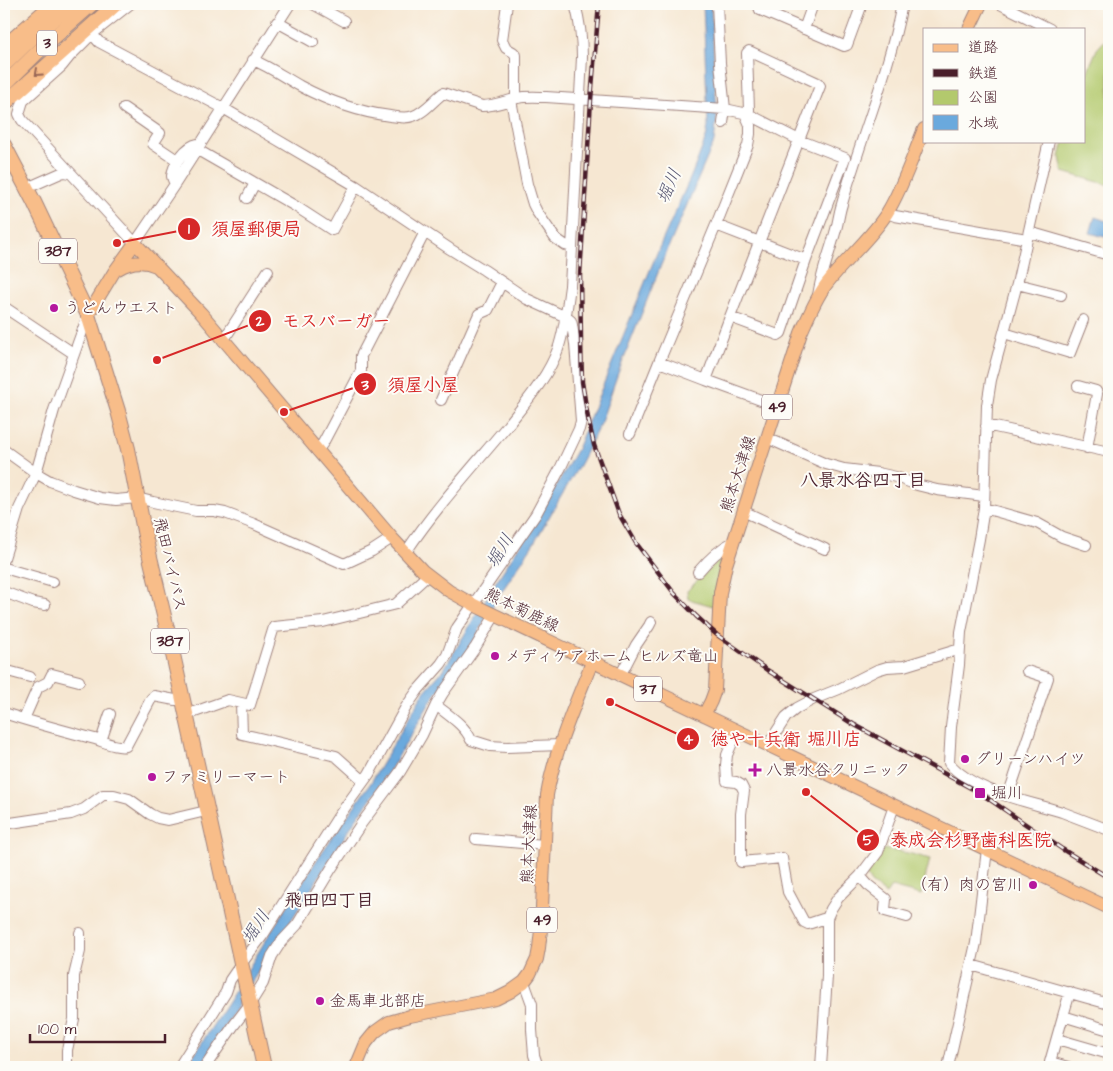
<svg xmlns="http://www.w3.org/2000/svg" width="1113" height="1071" font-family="'Architects Daughter','Klee One',sans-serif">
<rect width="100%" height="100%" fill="#fdfcf7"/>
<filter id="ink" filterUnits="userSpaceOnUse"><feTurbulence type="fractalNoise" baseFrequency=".02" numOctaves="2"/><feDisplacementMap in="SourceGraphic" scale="10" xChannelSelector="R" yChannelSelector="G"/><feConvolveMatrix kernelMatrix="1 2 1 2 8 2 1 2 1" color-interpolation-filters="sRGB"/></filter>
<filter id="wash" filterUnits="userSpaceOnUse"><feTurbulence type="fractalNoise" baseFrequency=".0096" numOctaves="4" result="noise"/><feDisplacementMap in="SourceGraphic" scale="20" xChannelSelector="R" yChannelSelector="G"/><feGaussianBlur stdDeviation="1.12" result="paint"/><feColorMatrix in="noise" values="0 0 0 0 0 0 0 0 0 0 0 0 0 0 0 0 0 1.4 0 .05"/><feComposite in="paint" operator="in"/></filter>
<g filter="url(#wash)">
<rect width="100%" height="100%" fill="#f6e7d2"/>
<!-- green -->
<path fill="#b3c96d" stroke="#7e744c" d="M 1109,36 L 1109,185 L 1063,172 L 1060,157 L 1064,141 L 1084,141 L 1084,80 L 1097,49 Z
M 726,552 L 713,606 L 688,599 L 687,591 Z
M 883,849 L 908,853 L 930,859 L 921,895 L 891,887 L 886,894 L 871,883 L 866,875 Z"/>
<!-- water -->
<path fill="#6aa9dd" stroke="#5a6484" d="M 703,4 L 711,4 L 717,117 L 714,142 L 661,265 L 618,373 L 601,422 L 581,462 L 534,543 L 500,594 L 469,649 L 431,701 L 385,779 L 354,822 L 285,930 L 269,951 L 258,972 L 200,1067 L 186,1067 L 230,999 L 270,933 L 320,855 L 370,784 L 424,692 L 444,669 L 497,580 L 541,513 L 577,449 L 659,248 L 692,174 L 706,138 L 708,126 Z
M 1095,217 L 1109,222 L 1109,238 L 1090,233 Z"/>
</g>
<g filter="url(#ink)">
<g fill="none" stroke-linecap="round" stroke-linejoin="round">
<defs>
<path id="minor" d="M 130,4 L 92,34 L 70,56 L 62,66 L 23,101 L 19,114 L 22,120 L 135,243 L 175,184 L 290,4
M 313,4 L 344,21
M 507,4 L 502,40 L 506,48 L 513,52 L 516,55 L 516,98
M 758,4 L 760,10 L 844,46 L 847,45 L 862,4
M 1000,4 L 1050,29
M 277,22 L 313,42
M 804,29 L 813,4
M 92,34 L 99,42 L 223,108 L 356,186 L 450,249 L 484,270 L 527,299 L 566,317 L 571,321 L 572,325 L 575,344 L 581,421 L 579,429 L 560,469 L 536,514 L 457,628 L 447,655 L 441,664 L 418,690 L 406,707 L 369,774 L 338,817 L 263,935 L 241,964 L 230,980 L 226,992 L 179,1067
M 253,60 C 270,67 284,77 300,86 C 328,101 358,112 390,116 C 397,117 406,119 413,116 C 424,113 434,100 443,93 L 482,106 C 494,106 506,101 518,98 C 527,96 537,97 546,97 L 725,109 L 723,123
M 511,100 L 527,184 L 533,204 L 537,212 L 555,238 L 565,245 L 572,247
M 124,108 L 160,133 L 153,144 L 177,160
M 1049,141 L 1017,284 L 991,380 L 987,405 L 984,508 L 979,539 L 961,632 L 959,665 L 951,727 L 949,763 C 973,792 1027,801 1062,812 C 1078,818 1093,824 1109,830
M 196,149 L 295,206 L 332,230 L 356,186
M 175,184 C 174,182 172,178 172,176 C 173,164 186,146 198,144
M 27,188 L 61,173 L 65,172 L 70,173
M 247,198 L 255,183
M 887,213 L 895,216 L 1027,239
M 716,225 L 806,260
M 1029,232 L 1109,255
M 1017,284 L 1061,295
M 818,296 C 821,274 829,255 835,233 C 838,224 839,213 842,204 C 861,137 889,72 902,4
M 4,307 L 73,353
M 1004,333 L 1070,353 L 1083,320
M 223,341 L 268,271
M 659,362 L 716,225 L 748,145 L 750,134 L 750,125 L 747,118 L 749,110 L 747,53 L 749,51 L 818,83 L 820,86 L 730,317
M 706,380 L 777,406
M 1078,386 L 1096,391 L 1097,394 L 1087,448
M 441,400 L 479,314 L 488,310 L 502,282
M 986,426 L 995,427 L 1109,452
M 630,434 L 659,362 L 706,380 L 730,317 L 778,335 L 781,333 L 806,260 L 845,158 L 799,140 L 748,114 L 725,109 L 720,63 L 717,4
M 767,438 L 826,464 L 844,469 L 878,473 L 896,477 L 917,485 L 937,490 L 984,496
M 4,450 L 36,473 L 50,481 L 74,490 L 100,498 L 116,500 L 137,498 L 153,502 L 196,511 L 214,511 L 225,513 L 254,524 L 344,564 L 372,551 L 392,538
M 317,451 L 323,443 L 361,371 L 361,356 L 425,232
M 984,508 L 1037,523 L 1062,537 L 1086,545
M 743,511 L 825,549
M 406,552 C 436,507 473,467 508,425 C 526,402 548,377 558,349 C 565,329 567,307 570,286 L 582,57 C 582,38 580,22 575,4
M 4,558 L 19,509 L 36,473 L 54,410 L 88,315
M 4,568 L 53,582
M 698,572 C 708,560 719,549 733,542
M 4,592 L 33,603 L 45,605
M 4,670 L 30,677
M 620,676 L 636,645 L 649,626 L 651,622
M 241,703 L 242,734 L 336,756 L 364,781
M 436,705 C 448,715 465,725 471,740 L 490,746 L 507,747 L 560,745
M 4,713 C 34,723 65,731 95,739 C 105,742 116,748 126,746 L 151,699 L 154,696 L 175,700 L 182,700
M 186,715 L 228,700 L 250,705 L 274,627 L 323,622 L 396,604 L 428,575
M 24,719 L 38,687 L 48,682 L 52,674 L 79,681
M 737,731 L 727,755 L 726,765 L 727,781 L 736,782 L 741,785 L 744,791 L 741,814 L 741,862 L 782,858 L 788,892 L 804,922 L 808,924 L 823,919 L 827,918
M 101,741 L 110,714
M 768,745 L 786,717 L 797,708 L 814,699 L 839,689 L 877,670 L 887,667 L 904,666 L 960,649
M 1008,796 L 1048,678 L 1027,671
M 4,824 L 71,814 L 84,809 L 103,795 L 114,795 L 129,799 L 150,814 L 158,818 L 168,820 L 206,811
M 476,839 L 544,845
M 860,876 L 868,885 L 886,899 L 885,910 L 885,911 L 907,917
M 971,965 L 1109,1004
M 524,982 L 532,1004 L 532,1030 L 534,1055 L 538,1067
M 1070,992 L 1063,1016 L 1109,1030
M 1063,1016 L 1050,1062 L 1068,1067
M 1057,1039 L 1109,1054
M 68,1067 L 67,1062 L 67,1050 L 74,1019 L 74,976 L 80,951 L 80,933
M 205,1067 L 234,1025 L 250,1004 L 263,983 L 272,956 L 281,942 L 297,925 L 331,869 L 361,824 L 400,772 L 422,735 L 436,705 L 443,693 L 475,648 L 495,615
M 821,1067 L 827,976 L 827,918 L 831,909 L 838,898 L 860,876 L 878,852 L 894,806
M 948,1067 L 976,943 L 987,849"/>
<path id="major" d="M 969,29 L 981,4
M 118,269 C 131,261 143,260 156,266
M 88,315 L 114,272 L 135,243 L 201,313 L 392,538 L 423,571 L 449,591 L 476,606 L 1109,908
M 704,715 L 711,701 L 715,690 L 720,593 L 726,565 L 801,333 C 808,317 815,300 825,286 C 844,260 870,240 887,213 C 902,189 913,156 924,129
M 356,1067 L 366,1043 L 375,1032 L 389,1022 L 410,1016 L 496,999 L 510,992 L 524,982 L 530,974 L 537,959 L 539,948 L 541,930 L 547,795 C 555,749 575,705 592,662"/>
<path id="highway" d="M 4,47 L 53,4
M 4,65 L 35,35 L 71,4
M 4,85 L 44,46 L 92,4
M 4,104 L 116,4
M 4,145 L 34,202 L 88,315 L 118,411 L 128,449 L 145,536 L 170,641 L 264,1067"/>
</defs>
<!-- minor casing -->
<use href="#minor" stroke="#a0837e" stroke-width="12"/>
<!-- major casing -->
<use href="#major" stroke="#a0837e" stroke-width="14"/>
<!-- highway casing -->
<use href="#highway" stroke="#a0837e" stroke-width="16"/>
<!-- minor -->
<use href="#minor" stroke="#fff" stroke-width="10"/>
<!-- major -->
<use href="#major" stroke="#f8bd89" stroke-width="12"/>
<!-- highway -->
<use href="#highway" stroke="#f8bd89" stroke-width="14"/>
<defs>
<path id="rail" d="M 599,4 L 591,100 L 580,275 L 581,340 L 582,382 L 588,418 L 594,445 L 619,514 L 636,543 L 674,593 L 696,616 L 717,635 L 767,670 L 853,724 L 980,793 L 1062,849 L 1109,878"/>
</defs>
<!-- rail casing -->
<use href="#rail" stroke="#4a1f2b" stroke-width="4.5"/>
<!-- rail -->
<use href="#rail" stroke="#fdfcf7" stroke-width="2.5" stroke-dasharray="8" stroke-linecap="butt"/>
</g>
<!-- one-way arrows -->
<defs><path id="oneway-chevron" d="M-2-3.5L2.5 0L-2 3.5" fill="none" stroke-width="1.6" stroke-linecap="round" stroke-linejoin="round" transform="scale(1.25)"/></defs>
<use stroke="#986655" href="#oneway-chevron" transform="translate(38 73) rotate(138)"/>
</g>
<!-- markers -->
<g fill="#b5179e" stroke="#fdfcf7" stroke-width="2">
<circle cx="54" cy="308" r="5"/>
<circle cx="495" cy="656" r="5"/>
<circle cx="965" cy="759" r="5"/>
<path d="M752.5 762.5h5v5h5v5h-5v5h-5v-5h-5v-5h5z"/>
<circle cx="152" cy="777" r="5"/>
<rect x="974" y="787" width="12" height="12" rx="2.5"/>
<circle cx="1033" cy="885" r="5"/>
<circle cx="320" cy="1001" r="5"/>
</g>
<g text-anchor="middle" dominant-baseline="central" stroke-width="4" stroke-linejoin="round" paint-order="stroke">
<!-- shield labels -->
<g fill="#fdfcf7" stroke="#806168" stroke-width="1">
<rect x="37" y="30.5" width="20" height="25" rx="4"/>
<rect x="39" y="238.5" width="38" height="25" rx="4"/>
<rect x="762" y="394.5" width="30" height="25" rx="4"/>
<rect x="151" y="628.5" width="38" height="25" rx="4"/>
<rect x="634" y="676.5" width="28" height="25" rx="4"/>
<rect x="527" y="907.5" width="30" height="25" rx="4"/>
</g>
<g font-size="15" font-weight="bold" fill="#4a1f2b">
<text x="47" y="43">3</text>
<text x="58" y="251">387</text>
<text x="777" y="407">49</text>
<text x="170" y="641">387</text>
<text x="648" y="689">37</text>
<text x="542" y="920">49</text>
</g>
<!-- poi labels -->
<g font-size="16" fill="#4a1f2b" stroke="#fdfcf7" text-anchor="start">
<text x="64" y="308">うどんウエスト</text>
<text x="505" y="656">メディケアホーム ヒルズ竜山</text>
<text x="975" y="759">グリーンハイツ</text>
<text x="766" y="770">八景水谷クリニック</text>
<text x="162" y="777">ファミリーマート</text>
<text x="991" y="793">堀川</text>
<text x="1023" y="885" text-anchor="end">（有）肉の宮川</text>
<text x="330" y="1001">金馬車北部店</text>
</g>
<!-- street labels -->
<g font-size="16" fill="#4a1f2b" stroke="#fdfcf7">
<text transform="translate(738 474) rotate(-72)">熊本大津線</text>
<text transform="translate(170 564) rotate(77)">飛田バイパス</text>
<text transform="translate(522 610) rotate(26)">熊本菊鹿線</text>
<text transform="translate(529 844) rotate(-87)">熊本大津線</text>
</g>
<!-- water labels -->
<g font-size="18" font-style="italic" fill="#575672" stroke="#fdfcf7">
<text transform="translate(669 186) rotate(-66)">堀川</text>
<text transform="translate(500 551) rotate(-59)">堀川</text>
<text transform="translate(256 927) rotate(-57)">堀川</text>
</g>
<!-- neighbourhood labels -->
<g font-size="18" font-weight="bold" fill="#4a1f2b" stroke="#fdfcf7">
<text x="863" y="480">八景水谷四丁目</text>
<text x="329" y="900">飛田四丁目</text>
</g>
</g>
<!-- callouts -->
<path fill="none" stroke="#d62828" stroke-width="2" d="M117 243L189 229M157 360L260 321M284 412L365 384M610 702L688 739M806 792L868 840"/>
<g fill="#d62828" stroke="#fdfcf7" stroke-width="2">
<circle cx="117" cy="243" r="5"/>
<circle cx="157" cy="360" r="5"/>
<circle cx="284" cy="412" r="5"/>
<circle cx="610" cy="702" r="5"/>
<circle cx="806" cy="792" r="5"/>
<circle cx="189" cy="229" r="12"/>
<circle cx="260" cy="321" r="12"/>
<circle cx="365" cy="384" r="12"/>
<circle cx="688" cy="739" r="12"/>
<circle cx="868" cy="840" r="12"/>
</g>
<g font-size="15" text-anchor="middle" font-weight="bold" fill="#fff">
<text x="189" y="234">1</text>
<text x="260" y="326">2</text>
<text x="365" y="390">3</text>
<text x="688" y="744">4</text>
<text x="868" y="845">5</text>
</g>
<g font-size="18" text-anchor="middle" font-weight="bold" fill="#d62828" stroke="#fdfcf7" stroke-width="4" stroke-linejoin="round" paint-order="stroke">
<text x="256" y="235">須屋郵便局</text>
<text x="336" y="327">モスバーガー</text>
<text x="423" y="391">須屋小屋</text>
<text x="786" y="745">徳や十兵衛 堀川店</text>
<text x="971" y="846">泰成会杉野歯科医院</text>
</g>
<!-- margin -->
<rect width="1113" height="1071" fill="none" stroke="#fdfcf7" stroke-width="20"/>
<!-- legend -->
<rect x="923" y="28" width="162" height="115" fill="#fdfcf7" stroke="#b5a4a5"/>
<rect x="933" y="44" width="25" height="8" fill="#f8bd89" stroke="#b5a4a5"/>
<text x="968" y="52" font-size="15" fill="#4a1f2b">道路</text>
<rect x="933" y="69" width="25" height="8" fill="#4a1f2b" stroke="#b5a4a5"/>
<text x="968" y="78" font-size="15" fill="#4a1f2b">鉄道</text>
<rect x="933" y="90" width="25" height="15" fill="#b3c96d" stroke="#b5a4a5"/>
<text x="968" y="102" font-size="15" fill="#4a1f2b">公園</text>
<rect x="933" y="115" width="25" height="15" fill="#6aa9dd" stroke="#b5a4a5"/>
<text x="968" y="128" font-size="15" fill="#4a1f2b">水域</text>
<!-- scale -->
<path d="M30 1034v8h135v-8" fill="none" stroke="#4a1f2b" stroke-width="2.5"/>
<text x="38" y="1034" font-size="15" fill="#4a1f2b" stroke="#fdfcf7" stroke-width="4" paint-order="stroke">100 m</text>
</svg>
